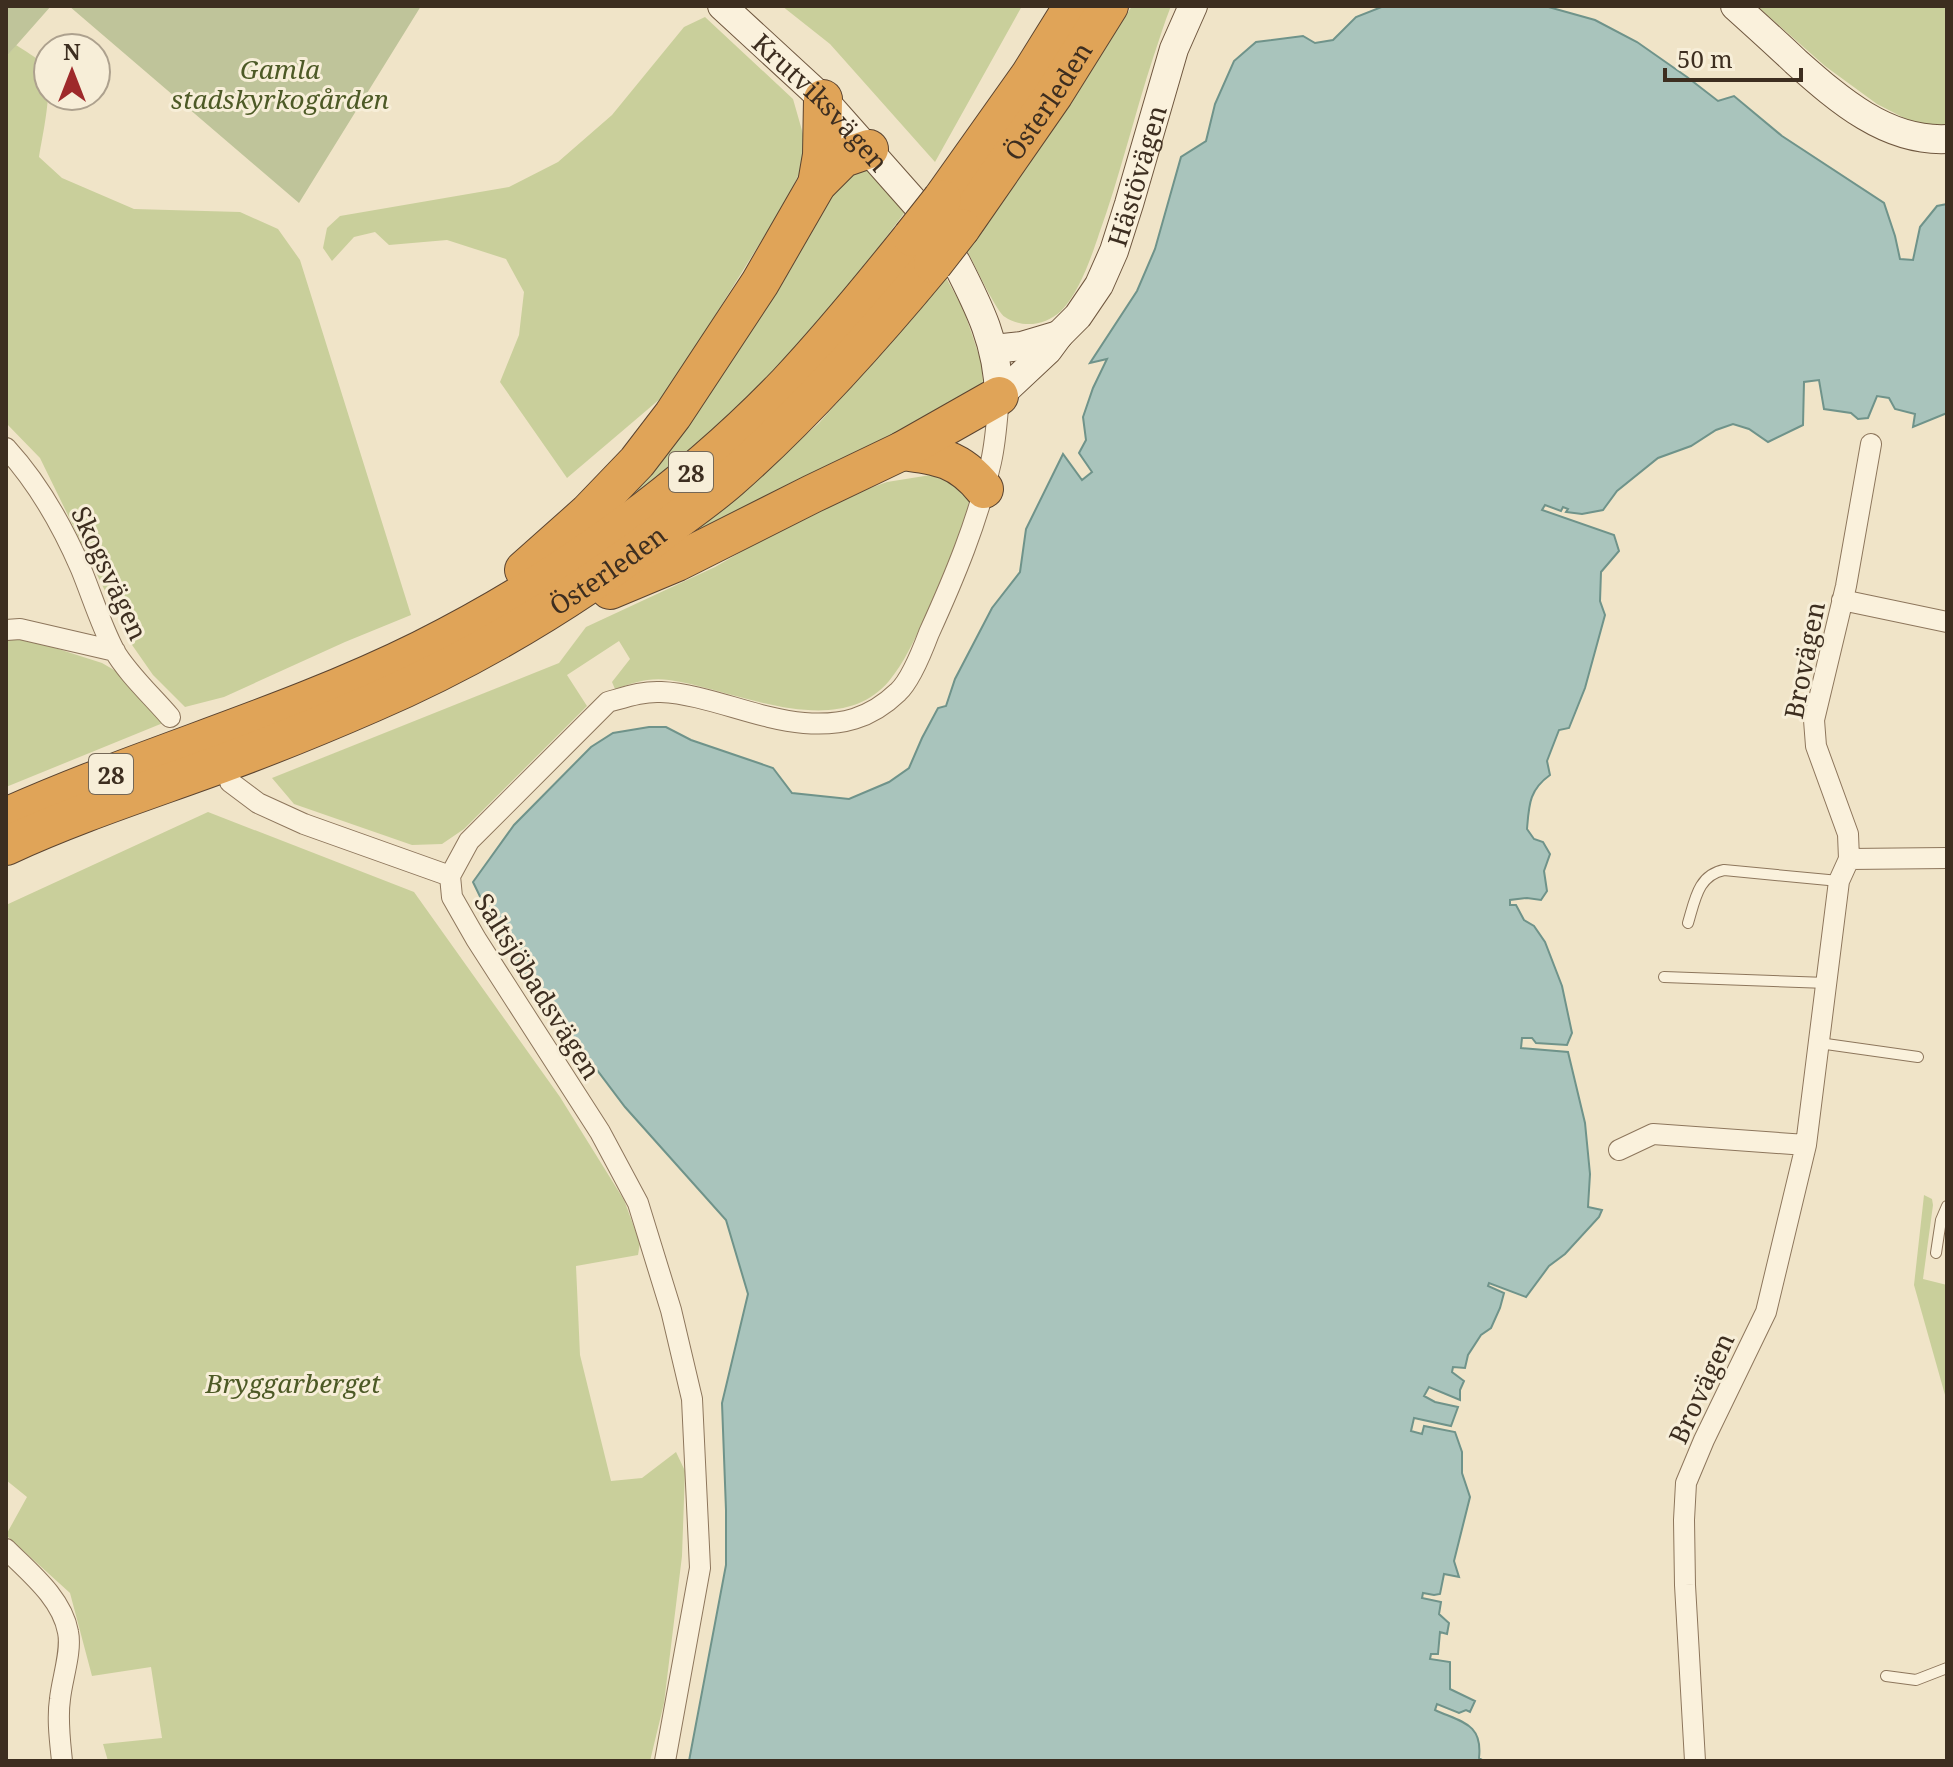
<svg xmlns="http://www.w3.org/2000/svg" width="1953" height="1767" font-family="'Noto Serif',serif">
<rect width="100%" height="100%" fill="#f0e4c8"/>
<!-- green -->
<path fill="#c9cf9b" d="M 782,6 L 1022,6 L 935,162 L 830,44 Z
M 1132,6 L 1171,6 C 1164,23 1159,41 1153,58 C 1134,116 1120,176 1099,234 C 1091,258 1079,293 1061,311 C 1046,325 1023,329 1005,317 C 997,313 972,260 966,248 L 1072,102 Z
M 1757,6 L 1947,6 L 1947,127 L 1942,128 L 1910,121 L 1877,104 L 1825,66 Z
M 705,17 L 793,99 L 803,134 L 803,166 L 786,201 L 667,393 L 567,478 L 500,382 L 519,335 L 524,292 L 506,259 L 447,240 L 389,245 L 375,232 L 354,237 L 332,261 L 323,248 L 327,228 L 340,216 L 509,187 L 558,162 L 612,115 L 684,27 Z
M 16,45 C 25,51 36,57 43,64 C 56,77 42,137 39,157 L 62,178 L 134,209 L 240,212 L 278,229 L 300,260 L 411,615 L 345,642 L 224,697 L 185,707 L 153,675 L 130,642 L 40,458 L 6,423 L 6,57 Z
M 867,167 L 905,212 L 838,301 L 776,370 L 702,441 L 610,512 L 832,185 Z
M 945,276 L 963,308 L 981,361 L 983,381 L 976,394 L 674,548 L 742,493 L 819,423 L 886,348 Z
M 937,474 L 970,490 C 970,524 940,591 923,622 C 913,642 904,663 889,681 C 837,743 734,689 669,680 C 649,677 633,683 615,689 L 612,682 L 630,659 L 619,641 L 567,675 L 587,706 L 464,829 L 442,844 L 412,845 L 294,804 L 272,778 L 559,663 L 586,627 L 715,567 L 820,506 L 887,482 Z
M 24,638 L 102,663 L 121,674 L 163,723 L 6,787 L 6,639 Z
M 208,812 L 414,892 L 560,1097 L 624,1200 L 640,1243 L 638,1255 L 576,1266 L 580,1355 L 611,1481 L 642,1478 L 676,1452 L 685,1471 L 682,1556 L 664,1703 L 650,1761 L 108,1761 L 103,1744 L 162,1738 L 151,1667 L 92,1676 L 70,1593 L 6,1535 L 27,1497 L 6,1480 L 6,905 Z
M 1924,1195 L 1932,1199 L 1933,1205 L 1923,1279 L 1947,1285 L 1947,1402 L 1914,1285 Z"/>
<!-- cemetery -->
<path fill="#bfc49a" d="M 6,6 L 51,6 L 6,57 Z
M 69,6 L 421,6 L 299,203 Z"/>
<!-- water -->
<path fill="#a9c4bc" stroke="#6f938a" stroke-width="2" d="M 1384,6 L 1545,6 L 1595,20 L 1637,42 L 1687,77 L 1718,101 L 1734,96 L 1782,136 L 1884,203 L 1895,236 L 1900,259 L 1913,260 L 1920,227 L 1937,206 L 1947,204 L 1947,413 L 1913,427 L 1915,414 L 1895,409 L 1889,398 L 1877,396 L 1868,418 L 1858,419 L 1851,413 L 1824,409 L 1819,380 L 1804,382 L 1803,425 L 1768,442 L 1749,429 L 1733,424 L 1716,430 L 1691,446 L 1658,458 L 1617,491 L 1603,510 L 1582,514 L 1566,512 L 1568,509 L 1563,507 L 1561,511 L 1545,505 L 1542,510 L 1614,535 L 1619,551 L 1601,572 L 1600,601 L 1605,615 L 1585,688 L 1569,728 L 1559,730 L 1547,761 L 1550,775 C 1529,790 1529,805 1527,829 L 1534,839 L 1543,842 L 1550,854 L 1544,871 L 1547,891 L 1541,900 L 1527,898 L 1510,900 L 1510,905 L 1516,905 L 1524,920 L 1534,926 L 1545,942 L 1562,986 L 1572,1033 L 1567,1045 L 1536,1043 L 1532,1038 L 1522,1038 L 1521,1048 L 1568,1052 L 1585,1123 L 1590,1174 L 1588,1207 L 1602,1210 L 1599,1217 L 1565,1254 L 1549,1266 L 1526,1297 L 1489,1283 L 1488,1286 L 1504,1293 L 1500,1308 L 1491,1328 L 1481,1335 L 1468,1355 L 1465,1368 L 1453,1367 L 1452,1372 L 1464,1381 L 1460,1390 L 1460,1400 L 1429,1387 L 1424,1396 L 1435,1402 L 1458,1407 L 1451,1426 L 1414,1418 L 1411,1431 L 1422,1434 L 1424,1426 L 1455,1432 L 1462,1452 L 1462,1473 L 1470,1497 L 1454,1561 L 1459,1577 L 1444,1574 L 1440,1594 L 1434,1595 L 1423,1593 L 1422,1598 L 1441,1602 L 1439,1614 L 1449,1623 L 1447,1634 L 1440,1632 L 1438,1654 L 1431,1654 L 1430,1659 L 1450,1662 L 1450,1689 L 1475,1701 L 1470,1712 L 1466,1710 L 1459,1713 L 1437,1704 L 1435,1710 C 1461,1722 1483,1723 1479,1758 L 1484,1761 L 689,1761 L 726,1565 L 726,1510 L 722,1403 L 748,1294 L 726,1220 L 625,1107 L 505,948 L 473,882 L 514,825 L 591,747 L 613,733 L 649,727 L 666,727 L 691,740 L 773,768 L 792,793 L 849,799 L 889,782 L 909,768 L 922,738 L 938,708 L 946,706 L 955,679 L 992,608 L 1020,572 L 1026,529 L 1063,454 L 1082,480 L 1092,472 L 1079,453 L 1086,440 L 1083,417 L 1093,388 L 1107,359 L 1090,363 L 1137,291 L 1155,249 L 1181,157 L 1206,141 L 1215,104 L 1234,61 L 1256,42 L 1303,36 L 1315,43 L 1333,40 L 1356,17 Z"/>
<g fill="none" stroke-linecap="round" stroke-linejoin="round">
<defs>
<path id="lane" d="M 1688,923 C 1695,900 1698,875 1724,870 L 1839,881
M 1664,977 L 1827,983
M 1819,1043 L 1918,1057
M 1936,1253 L 1941,1220 L 1947,1206
M 1886,1676 L 1916,1680 L 1947,1668"/>
<path id="street" d="M 6,448 C 39,484 62,525 81,569 C 92,596 101,625 114,650 C 126,672 153,697 170,717
M 1842,600 L 1947,622
M 6,630 L 20,629 L 115,651
M 230,782 L 258,803 L 304,824 L 450,876
M 1849,859 L 1947,858
M 1619,1150 L 1653,1134 L 1806,1145
M 6,1549 C 29,1572 62,1598 68,1632 C 72,1651 62,1679 60,1699 C 57,1719 60,1741 62,1761
M 665,1761 L 700,1568 L 692,1399 L 671,1310 L 638,1203 L 600,1132 L 476,939 L 452,897 L 450,876 L 469,841 L 608,702 C 626,697 643,691 661,692 C 707,694 756,719 804,723 C 841,726 870,719 898,692 C 910,681 923,649 929,633 C 954,578 978,521 991,462 C 996,440 997,418 999,396
M 1695,1761 L 1685,1585 L 1684,1520 L 1686,1483 L 1704,1440 L 1766,1312 L 1806,1145 L 1839,881 L 1849,859 L 1848,834 L 1816,746 L 1814,720 L 1846,586 L 1871,444"/>
<g id="secondary">
<path id="s1" d="M 722,6 L 823,99 L 916,204"/>
<path d="M 1735,6 C 1755,24 1775,42 1795,61 C 1838,99 1886,142 1947,139"/>
<path d="M 956,262 C 979,307 998,344 999,396"/>
<path d="M 994,349 L 1022,346 L 1059,335"/>
<path id="s2" d="M 999,396 L 1048,350 L 1059,335 L 1078,316 L 1099,285 L 1114,251 L 1129,204 L 1174,49 L 1193,6"/>
</g>
<g id="highway">
<path d="M 817,184 L 822,155 L 823,99"/>
<path d="M 942,199 L 1030,75 L 1073,6"/>
<path id="s3" d="M 961,228 L 1054,94 L 1109,6"/>
<path d="M 902,451 C 938,455 960,459 984,489"/>
<path d="M 524,570 L 588,513 L 637,462 L 673,415 L 760,283 L 817,184 L 843,158 L 869,149"/>
<path d="M 610,590 L 677,562 L 812,494 L 902,451 L 999,396"/>
<path d="M 6,817 C 142,756 288,716 421,650 C 555,583 683,492 787,384 C 831,337 872,287 912,237"/>
<path id="s4" d="M 6,846 C 77,813 153,789 226,762 C 275,744 324,724 372,703 C 481,656 584,593 677,520 C 695,507 713,494 730,479 C 804,414 870,340 933,264"/>
</g>
</defs>
<!-- lane casing -->
<use href="#lane" stroke="#8d765c" stroke-width="12"/>
<!-- street casing -->
<use href="#street" stroke="#8d765c" stroke-width="22"/>
<!-- secondary casing -->
<use href="#secondary" stroke="#6f573f" stroke-width="30"/>
<!-- highway casing -->
<use href="#highway" stroke="#5b4430" stroke-width="40"/>
<!-- lane -->
<use href="#lane" stroke="#faf1dc" stroke-width="10"/>
<!-- street -->
<use href="#street" stroke="#faf1dc" stroke-width="20"/>
<!-- secondary -->
<use href="#secondary" stroke="#faf1dc" stroke-width="28"/>
<!-- highway -->
<use href="#highway" stroke="#e0a458" stroke-width="38"/>
<defs>
<path id="highway-bridge" d="M 912,237 L 942,199
M 933,264 L 961,228"/>
</defs>
<!-- highway-bridge casing -->
<use href="#highway-bridge" stroke="#5b4430" stroke-width="40" stroke-linecap="butt"/>
<!-- highway-bridge -->
<use href="#highway-bridge" stroke="#e0a458" stroke-width="38"/>
</g>
<g text-anchor="middle" dominant-baseline="central" stroke-width="6" stroke-linejoin="round" paint-order="stroke">
<!-- shield labels -->
<g fill="#f7eed8" stroke="#756857" stroke-width="2">
<rect x="669" y="452" width="44" height="40" rx="6"/>
<rect x="89" y="754" width="44" height="40" rx="6"/>
</g>
<g font-size="24" font-weight="bold" fill="#3d2e20">
<text x="691" y="472">28</text>
<text x="111" y="774">28</text>
</g>
<!-- park labels -->
<g font-size="26" font-style="italic" fill="#4d5a26" stroke="#f7eed8">
<text x="280" y="69">Gamla<tspan x="280" dy="30">stadskyrkogården</tspan></text>
<text x="293" y="1383">Bryggarberget</text>
</g>
<!-- street labels -->
<g font-size="26" fill="#3d2e20" stroke="#f7eed8">
<text stroke="none"><textPath href="#s3" startOffset="154">Österleden</textPath></text>
<text stroke="none"><textPath href="#s1" startOffset="138">Krutviksvägen</textPath></text>
<text stroke="none"><textPath href="#s2" startOffset="266">Hästövägen</textPath></text>
<text stroke="none"><textPath href="#s4" startOffset="664">Österleden</textPath></text>
<text transform="translate(110 573) rotate(65)">Skogsvägen</text>
<text transform="translate(1804 660) rotate(-79)">Brovägen</text>
<text transform="translate(538 986) rotate(58)">Saltsjöbadsvägen</text>
<text transform="translate(1701 1388) rotate(-65)">Brovägen</text>
</g>
</g>
<!-- border -->
<rect width="1953" height="1767" fill="none" stroke="#3d2e20" stroke-width="16"/>
<!-- north arrow -->
<g transform="translate(72 72)"><circle r="38" fill="#f7eed8" stroke="#ada18e" stroke-width="2"/>
<path d="M0-6L14 30L0 20L-14 30Z" fill="#9e2a2b"/>
<text y="-12" font-size="22" font-weight="bold" text-anchor="middle" fill="#3d2e20">N</text>
</g>
<!-- scale -->
<path d="M1665 68v12h136v-12" fill="none" stroke="#3d2e20" stroke-width="4"/>
<text x="1677" y="68" font-size="24" fill="#3d2e20" stroke="#f7eed8" stroke-width="6" paint-order="stroke">50 m</text>
</svg>
